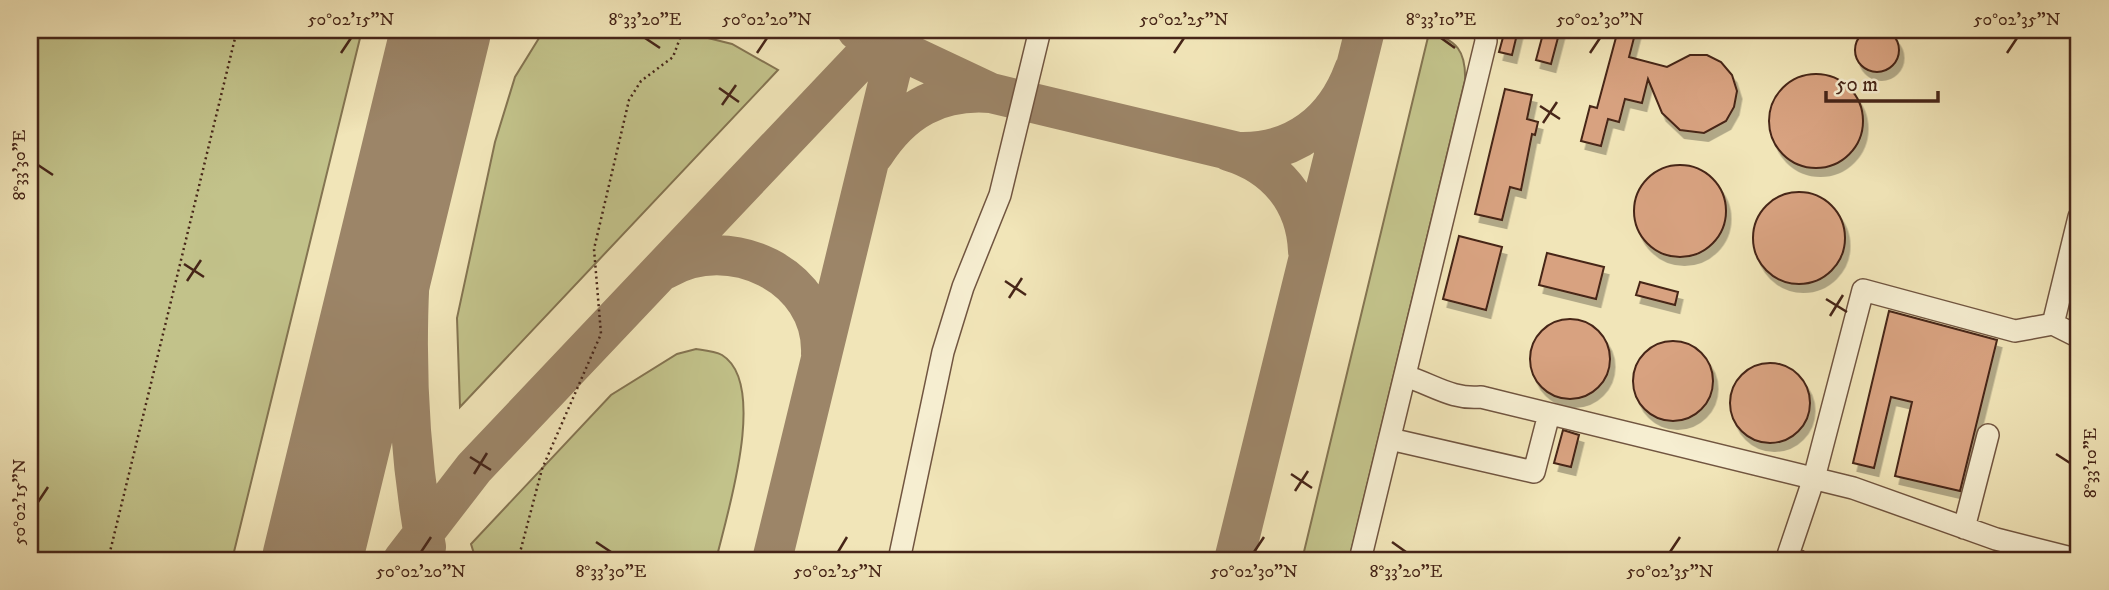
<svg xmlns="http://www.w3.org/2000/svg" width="2109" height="590" font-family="'IM FELL DW Pica',serif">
<defs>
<filter id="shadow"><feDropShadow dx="4.5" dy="8" stdDeviation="0" flood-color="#0004"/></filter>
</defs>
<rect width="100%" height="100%" fill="#f1e5b8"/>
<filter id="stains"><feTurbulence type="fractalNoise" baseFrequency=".00286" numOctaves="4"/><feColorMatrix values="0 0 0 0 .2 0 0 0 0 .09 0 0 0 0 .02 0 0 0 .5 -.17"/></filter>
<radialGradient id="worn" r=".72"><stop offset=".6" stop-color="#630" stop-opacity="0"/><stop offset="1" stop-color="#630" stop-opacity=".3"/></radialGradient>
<!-- green -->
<path fill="#c2c28a" stroke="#847451" stroke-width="2" d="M 30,30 L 362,30 L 232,560 L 30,560 Z
M 544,30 L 676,30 L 732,44 L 778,70 L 460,407 L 457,318 L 495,142 L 515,77 Z
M 1429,33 C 1457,39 1466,52 1465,80 L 1349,560 L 1302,560 Z
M 696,349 C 703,350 715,351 722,355 C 769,384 726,517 716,560 L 476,560 L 471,544 L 611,395 L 677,354 Z"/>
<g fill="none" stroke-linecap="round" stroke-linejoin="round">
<!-- taxiway -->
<path stroke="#9c8568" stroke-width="40" d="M 857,30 L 991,93 L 1238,152 C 1294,154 1335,122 1354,70
M 431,68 L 447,30
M 1229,151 C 1276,165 1306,201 1308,251
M 874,154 C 902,110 939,89 991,93
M 666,269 C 728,231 824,275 821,354
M 426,547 C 396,387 408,243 428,83
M 403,560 L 474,468 L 889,30
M 772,560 L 901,30
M 1234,560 L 1365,30"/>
<!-- runway -->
<path stroke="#9c8568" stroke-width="100" d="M 312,560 L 441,30"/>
</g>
<!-- building -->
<path fill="#d8a280" stroke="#462518" stroke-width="2" filter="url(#shadow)" d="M1855 50a22 22 0 1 1 44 0a22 22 0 1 1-44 0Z
M 1505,30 L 1518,30 L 1512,55 L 1499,52 Z
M 1544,30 L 1560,30 L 1551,64 L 1536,60 Z
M 1618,30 L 1636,30 L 1629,57 L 1667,67 L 1690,55 L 1707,55 L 1721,62 L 1732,75 L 1737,91 L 1734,107 L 1726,121 L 1704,133 L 1680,130 L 1662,113 L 1648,79 L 1642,103 L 1625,99 L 1619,122 L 1608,119 L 1601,146 L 1581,141 L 1590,106 L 1597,108 Z
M1769 121a47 47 0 1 1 94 0a47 47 0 1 1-94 0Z
M 1505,89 L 1532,95 L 1527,119 L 1538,122 L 1535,135 L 1532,134 L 1521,190 L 1510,187 L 1502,220 L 1475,214 Z
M1634 211a46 46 0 1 1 92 0a46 46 0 1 1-92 0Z
M1753 238a46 46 0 1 1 92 0a46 46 0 1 1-92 0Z
M 1459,236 L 1502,247 L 1486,310 L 1443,299 Z
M 1547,253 L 1604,267 L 1596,299 L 1539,285 Z
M 1640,282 L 1678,292 L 1675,305 L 1636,295 Z
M 1889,311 L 1997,340 L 1960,491 L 1895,476 L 1912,402 L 1891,397 L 1874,468 L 1853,463 Z
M1530 359a40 40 0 1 1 80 0a40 40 0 1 1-80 0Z
M1633 381a40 40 0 1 1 80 0a40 40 0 1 1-80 0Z
M1730 403a40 40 0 1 1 80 0a40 40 0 1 1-80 0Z
M 1563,430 L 1579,435 L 1571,467 L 1554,463 Z"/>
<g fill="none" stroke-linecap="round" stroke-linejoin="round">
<defs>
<path id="minor" d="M 2053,324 L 2079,337
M 1405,376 C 1432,384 1452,400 1481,397 L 1853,488 L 1996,539 L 2079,560
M 1390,439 L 1534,472 L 1549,414
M 1964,528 L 1988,435
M 899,560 L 943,352 L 963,287 L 1000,195 L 1040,30
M 1360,560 L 1486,41 L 1485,30
M 1797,560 L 1787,558 L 1814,478 L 1863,290 L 2015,331 L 2053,324 L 2079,217"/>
</defs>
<!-- minor casing -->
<use href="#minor" stroke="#715540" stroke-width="24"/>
<!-- path -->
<path stroke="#462518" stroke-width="2.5" stroke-dasharray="2 3.5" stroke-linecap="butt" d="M 108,560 L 237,30
M 518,560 L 542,469 L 601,334 L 594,249 L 629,100 L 641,81 L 673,57 L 683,30"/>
<!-- minor -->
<use href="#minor" stroke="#f6eed1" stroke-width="21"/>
</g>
<!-- ticks -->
<path fill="none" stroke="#462518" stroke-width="2.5" d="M 645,38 L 660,48M 1441,38 L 1455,48M 341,53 L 351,38M 757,53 L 767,38M 1174,53 L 1184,38M 1590,53 L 1600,38M 2007,53 L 2017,38M 719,88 L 739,102M 722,105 L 736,85M 1540,106 L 1560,119M 1543,123 L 1557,102M 38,165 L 53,175M 184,264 L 204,277M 187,281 L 201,260M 1005,281 L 1026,295M 1009,298 L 1022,278M 1826,299 L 1847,312M 1830,316 L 1843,295M 2056,454 L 2070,463M 470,457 L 491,470M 474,474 L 487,453M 1291,474 L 1312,488M 1295,491 L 1308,471M 38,502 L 48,487M 596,542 L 611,552M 1392,542 L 1406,552M 421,552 L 431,537M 838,552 L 847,537M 1254,552 L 1264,537M 1670,552 L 1680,537"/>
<!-- margin -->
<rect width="2109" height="590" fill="none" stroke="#f1e5b8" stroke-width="77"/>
<!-- scale -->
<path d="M1826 91v10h112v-10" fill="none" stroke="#462518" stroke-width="3.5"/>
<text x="1836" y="91" font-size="21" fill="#462518" stroke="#f6eed1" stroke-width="5" paint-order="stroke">50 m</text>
<rect x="38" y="38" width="2032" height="514" fill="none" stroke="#462518" stroke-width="2.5"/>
<g font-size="18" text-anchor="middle" fill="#462518">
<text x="351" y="25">50°02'15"N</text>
<text x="645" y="25">8°33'20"E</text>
<text x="767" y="25">50°02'20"N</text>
<text x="1184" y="25">50°02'25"N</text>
<text x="1441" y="25">8°33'10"E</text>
<text x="1600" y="25">50°02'30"N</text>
<text x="2017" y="25">50°02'35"N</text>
<text transform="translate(19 165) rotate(-90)" y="6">8°33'30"E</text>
<text transform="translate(2090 463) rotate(-90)" y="6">8°33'10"E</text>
<text transform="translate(19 502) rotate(-90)" y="6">50°02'15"N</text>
<text x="421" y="577">50°02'20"N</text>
<text x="611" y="577">8°33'30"E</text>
<text x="838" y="577">50°02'25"N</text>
<text x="1254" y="577">50°02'30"N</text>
<text x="1406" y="577">8°33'20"E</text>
<text x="1670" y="577">50°02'35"N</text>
</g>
<rect width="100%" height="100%" filter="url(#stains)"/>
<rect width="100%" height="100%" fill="url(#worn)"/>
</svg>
